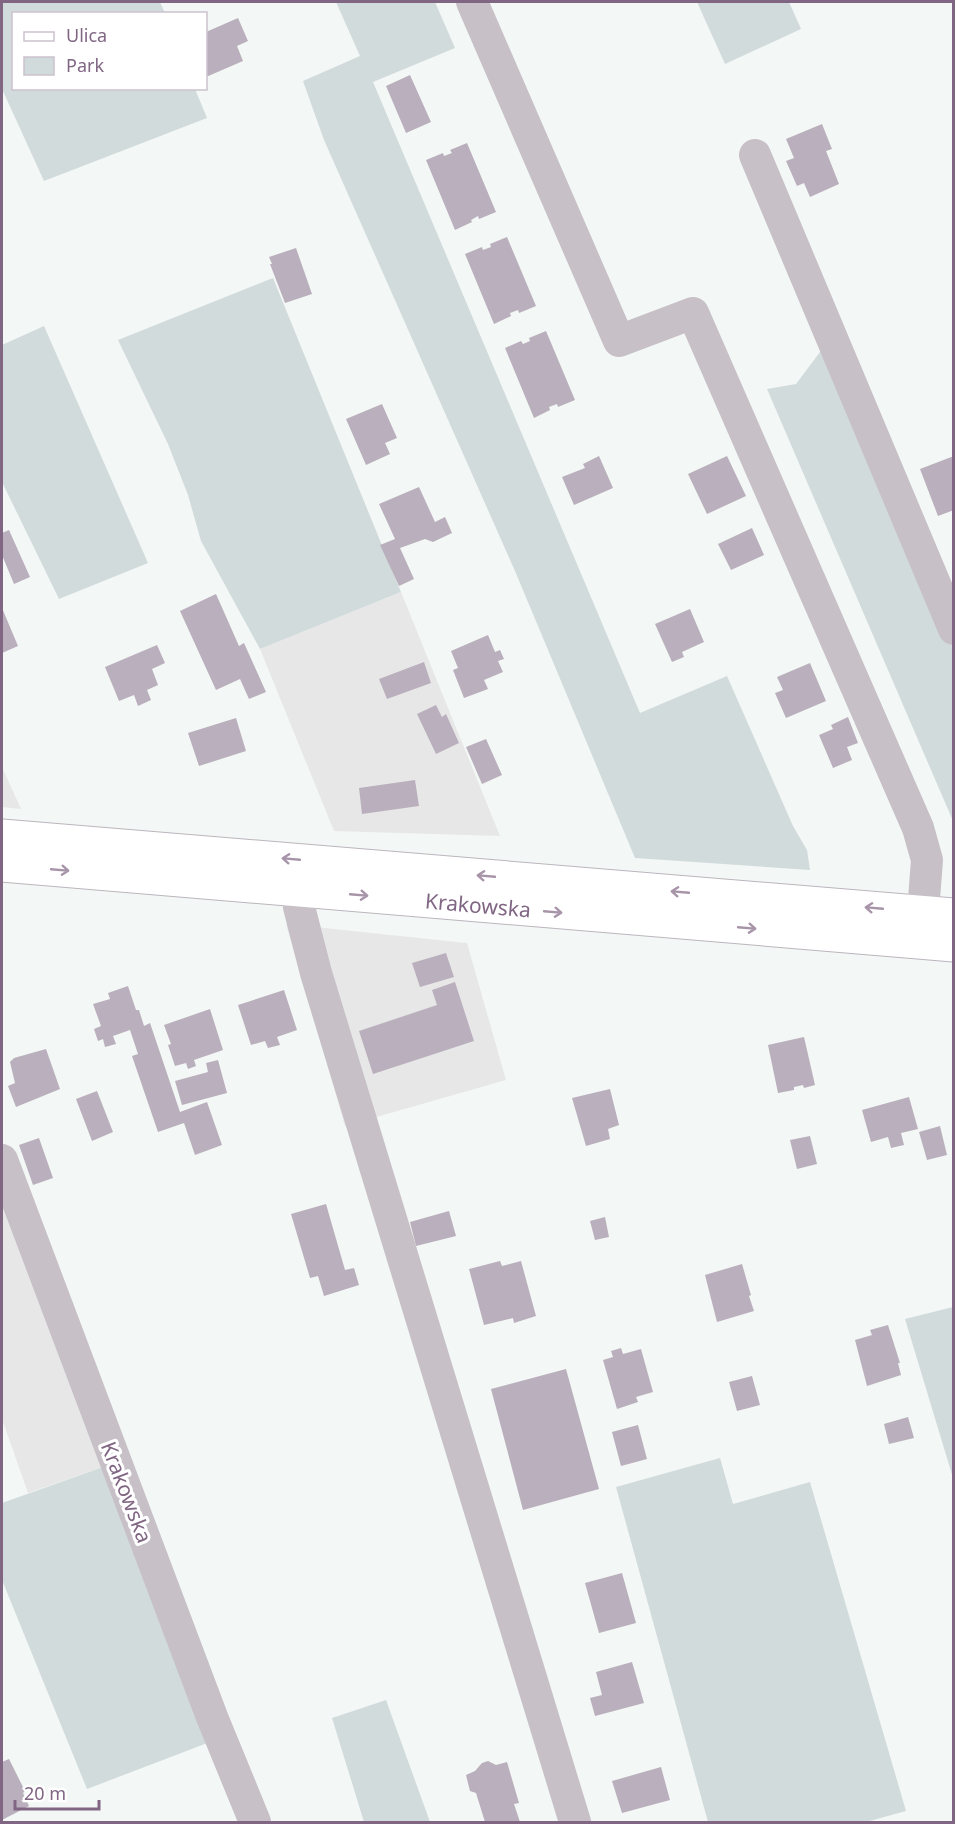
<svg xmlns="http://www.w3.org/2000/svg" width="955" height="1824" font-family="'Noto Sans',sans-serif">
<rect width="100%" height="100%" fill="#f3f7f5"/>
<!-- built -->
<path fill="#e7e7e8" d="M 401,592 L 500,836 L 334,831 L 260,649 Z
M 2,767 L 21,809 L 2,807 Z
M 286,924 L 467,943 L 506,1080 L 345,1126 Z
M 2,1195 L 106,1466 L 28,1493 L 2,1419 Z"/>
<!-- green -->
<path fill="#d2dbdc" d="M 2,2 L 160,2 L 165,13 L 14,14 L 14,88 L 195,89 L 207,118 L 44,181 L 2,89 Z
M 336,2 L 435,2 L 455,48 L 373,82 L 640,713 L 727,676 L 793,826 L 807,850 L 810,870 L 635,858 L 515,571 L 324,140 L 303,81 L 360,56 Z
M 697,2 L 789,2 L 801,29 L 725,64 Z
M 273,278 L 401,592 L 260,649 L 201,541 L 188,495 L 168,444 L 118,340 Z
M 44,326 L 148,563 L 59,599 L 2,482 L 2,345 Z
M 823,348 L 928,582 L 953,649 L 953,821 L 767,389 L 796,384 Z
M 953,1307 L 954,1307 L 953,1478 L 905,1319 Z
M 720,1458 L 733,1504 L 810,1482 L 906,1811 L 866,1822 L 708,1822 L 616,1487 Z
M 106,1466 L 210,1742 L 87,1789 L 2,1580 L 2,1503 Z
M 386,1700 L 430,1822 L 364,1822 L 332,1718 Z"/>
<!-- building -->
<path fill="#baafbc" d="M 238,18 L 248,41 L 237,46 L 243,61 L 206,77 L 206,32 Z
M 410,75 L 431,122 L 406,133 L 386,86 Z
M 822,124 L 832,149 L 826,151 L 839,184 L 810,197 L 804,183 L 797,186 L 786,161 L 794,158 L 786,139 Z
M 467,143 L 496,212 L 479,219 L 478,216 L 471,220 L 472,222 L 455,230 L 426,160 L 443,153 L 444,156 L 452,153 L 450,150 Z
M 507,237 L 536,306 L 519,313 L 518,310 L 510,313 L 511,316 L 494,324 L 465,254 L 482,247 L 483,250 L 491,247 L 490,244 Z
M 296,248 L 312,294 L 285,303 L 270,264 L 272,264 L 269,257 Z
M 546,331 L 575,400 L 558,407 L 557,404 L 549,407 L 550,410 L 534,418 L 505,348 L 521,341 L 523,344 L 530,341 L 529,338 Z
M 382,404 L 397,438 L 385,443 L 390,454 L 366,465 L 346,419 Z
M 599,456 L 613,488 L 574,505 L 562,477 L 585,468 L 583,464 Z
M 727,456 L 746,496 L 707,514 L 688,474 Z
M 954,456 L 954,510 L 938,516 L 920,469 Z
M 419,487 L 435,522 L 445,517 L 452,533 L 433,542 L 425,539 L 400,548 L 414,579 L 399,586 L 380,545 L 395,539 L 379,504 Z
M 752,528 L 764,555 L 731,570 L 718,544 Z
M 9,530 L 30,577 L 14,584 L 2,555 L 2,533 Z
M 216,594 L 239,646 L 244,643 L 266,692 L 249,699 L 240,679 L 216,690 L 180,611 Z
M 2,608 L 18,646 L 2,653 Z
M 690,609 L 704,642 L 682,652 L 684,657 L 672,662 L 655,624 Z
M 488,635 L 495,652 L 500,650 L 504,659 L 498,661 L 503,672 L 484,680 L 488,689 L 464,698 L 453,670 L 458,668 L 451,651 Z
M 157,645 L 165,663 L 152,669 L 158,685 L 147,690 L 151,700 L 138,706 L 134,695 L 119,701 L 105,667 Z
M 424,662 L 431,683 L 387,699 L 379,679 Z
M 810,663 L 826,701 L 786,718 L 775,693 L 783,690 L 777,677 Z
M 436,705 L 442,717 L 446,714 L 459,743 L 436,754 L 417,714 Z
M 848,717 L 858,743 L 847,747 L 852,760 L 833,768 L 819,735 L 833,729 L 831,725 Z
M 236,718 L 246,751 L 199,766 L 188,733 Z
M 486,739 L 502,775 L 482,784 L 466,747 Z
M 415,780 L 419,806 L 362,814 L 359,788 Z
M 446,953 L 454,977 L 420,987 L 412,963 Z
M 455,982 L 474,1041 L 373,1074 L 359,1031 L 437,1005 L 432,990 Z
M 128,986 L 136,1010 L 139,1010 L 144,1026 L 150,1023 L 180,1112 L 207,1102 L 222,1145 L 195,1155 L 184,1123 L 158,1132 L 132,1056 L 138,1054 L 130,1030 L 113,1036 L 116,1044 L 105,1047 L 103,1039 L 98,1041 L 94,1029 L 101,1026 L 93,1004 L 110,999 L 108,993 Z
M 284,990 L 297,1030 L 277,1037 L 280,1045 L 268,1048 L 265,1041 L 251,1045 L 238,1005 Z
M 210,1009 L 223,1050 L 194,1060 L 196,1066 L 188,1069 L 186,1063 L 175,1066 L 168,1045 L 171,1044 L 164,1025 Z
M 804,1037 L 815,1085 L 804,1088 L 803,1085 L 794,1087 L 794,1090 L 778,1093 L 768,1045 Z
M 46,1049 L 60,1089 L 16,1107 L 8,1086 L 15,1083 L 10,1062 L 14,1058 Z
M 218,1060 L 227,1093 L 182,1105 L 175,1081 L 208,1072 L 206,1063 Z
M 610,1089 L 619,1125 L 608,1129 L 610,1139 L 586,1146 L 572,1098 Z
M 97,1091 L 113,1132 L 92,1141 L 76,1099 Z
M 909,1097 L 918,1129 L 901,1133 L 904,1145 L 891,1148 L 888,1137 L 871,1142 L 862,1110 Z
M 940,1126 L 947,1155 L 927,1160 L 919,1132 Z
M 810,1136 L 817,1164 L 797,1169 L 790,1140 Z
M 39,1138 L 53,1178 L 33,1185 L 19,1145 Z
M 326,1204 L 345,1270 L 354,1268 L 359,1285 L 324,1296 L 318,1276 L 310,1278 L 291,1214 Z
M 449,1211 L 456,1236 L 416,1246 L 410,1222 Z
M 605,1217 L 609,1237 L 595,1240 L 590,1221 Z
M 500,1261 L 502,1266 L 521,1261 L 536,1316 L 514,1323 L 513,1318 L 484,1325 L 469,1269 Z
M 742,1264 L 751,1295 L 749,1296 L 754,1311 L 717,1322 L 705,1275 Z
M 888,1325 L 900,1363 L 898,1363 L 901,1375 L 867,1386 L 855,1340 L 872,1335 L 870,1330 Z
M 621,1348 L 623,1354 L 641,1349 L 653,1392 L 636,1397 L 638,1402 L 617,1409 L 603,1360 L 613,1357 L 611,1351 Z
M 566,1369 L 599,1489 L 523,1510 L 491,1389 Z
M 752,1376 L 760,1405 L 737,1411 L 729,1382 Z
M 908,1417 L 914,1438 L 889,1444 L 884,1424 Z
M 638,1425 L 647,1459 L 621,1466 L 612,1432 Z
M 622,1573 L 636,1623 L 599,1633 L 585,1583 Z
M 632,1662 L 644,1703 L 595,1716 L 590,1698 L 602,1695 L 596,1672 Z
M 9,1759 L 25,1791 L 23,1793 L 29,1806 L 2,1820 L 2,1762 Z
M 488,1761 L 496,1765 L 507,1762 L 519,1803 L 514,1804 L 520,1822 L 485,1822 L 476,1793 L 470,1791 L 466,1775 L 475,1771 L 482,1763 Z
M 661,1767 L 670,1800 L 622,1813 L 612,1781 Z"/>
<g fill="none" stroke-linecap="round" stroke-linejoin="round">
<defs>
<path id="major" d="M 2,836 L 954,915
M 2,865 L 954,945"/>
</defs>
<!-- major casing -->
<use href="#major" stroke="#bcb5bd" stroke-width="35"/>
<!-- minor -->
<path stroke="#c7c0c7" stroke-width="32" d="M 472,2 L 619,341 L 693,313 L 918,828 L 927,860 L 923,912
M 755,155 L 954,629
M 298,890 L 299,907 L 316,973 L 575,1822
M 2,1160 L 212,1717 L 255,1822"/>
<!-- major -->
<use href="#major" stroke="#fff" stroke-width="33"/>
</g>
<!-- one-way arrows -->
<defs><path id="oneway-shaft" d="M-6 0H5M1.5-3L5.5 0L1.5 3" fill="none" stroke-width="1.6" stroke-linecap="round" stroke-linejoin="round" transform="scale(1.5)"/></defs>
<g stroke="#a794a9">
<use href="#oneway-shaft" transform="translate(291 859) rotate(-175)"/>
<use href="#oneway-shaft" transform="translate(60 870) rotate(5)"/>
<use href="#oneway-shaft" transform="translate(486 876) rotate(-175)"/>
<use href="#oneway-shaft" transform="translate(680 892) rotate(-175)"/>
<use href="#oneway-shaft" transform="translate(359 895) rotate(5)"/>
<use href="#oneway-shaft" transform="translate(874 908) rotate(-175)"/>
<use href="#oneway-shaft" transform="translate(553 912) rotate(5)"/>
<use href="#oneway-shaft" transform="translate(747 928) rotate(5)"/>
</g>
<g text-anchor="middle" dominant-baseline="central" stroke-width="6" stroke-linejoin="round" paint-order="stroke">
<!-- street labels -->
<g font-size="21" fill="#816684" stroke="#fff">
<text transform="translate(478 905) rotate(5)">Krakowska</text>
<text transform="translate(127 1492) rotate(69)">Krakowska</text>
</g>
</g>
<!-- border -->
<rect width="955" height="1824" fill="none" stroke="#816684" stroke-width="6"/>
<!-- legend -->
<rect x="12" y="12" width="195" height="78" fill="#ffffff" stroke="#cdc2ce" stroke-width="1.5"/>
<rect x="24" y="32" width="30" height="9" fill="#ffffff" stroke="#cdc2ce" stroke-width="1.5"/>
<text x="66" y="42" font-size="18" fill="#816684">Ulica</text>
<rect x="24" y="57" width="30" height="18" fill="#d2dbdc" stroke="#cdc2ce" stroke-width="1.5"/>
<text x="66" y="72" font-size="18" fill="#816684">Park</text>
<!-- scale -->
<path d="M15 1800v9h84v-9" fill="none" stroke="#816684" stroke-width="3"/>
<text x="24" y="1800" font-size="18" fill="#816684" stroke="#ffffff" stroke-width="4.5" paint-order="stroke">20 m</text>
</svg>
